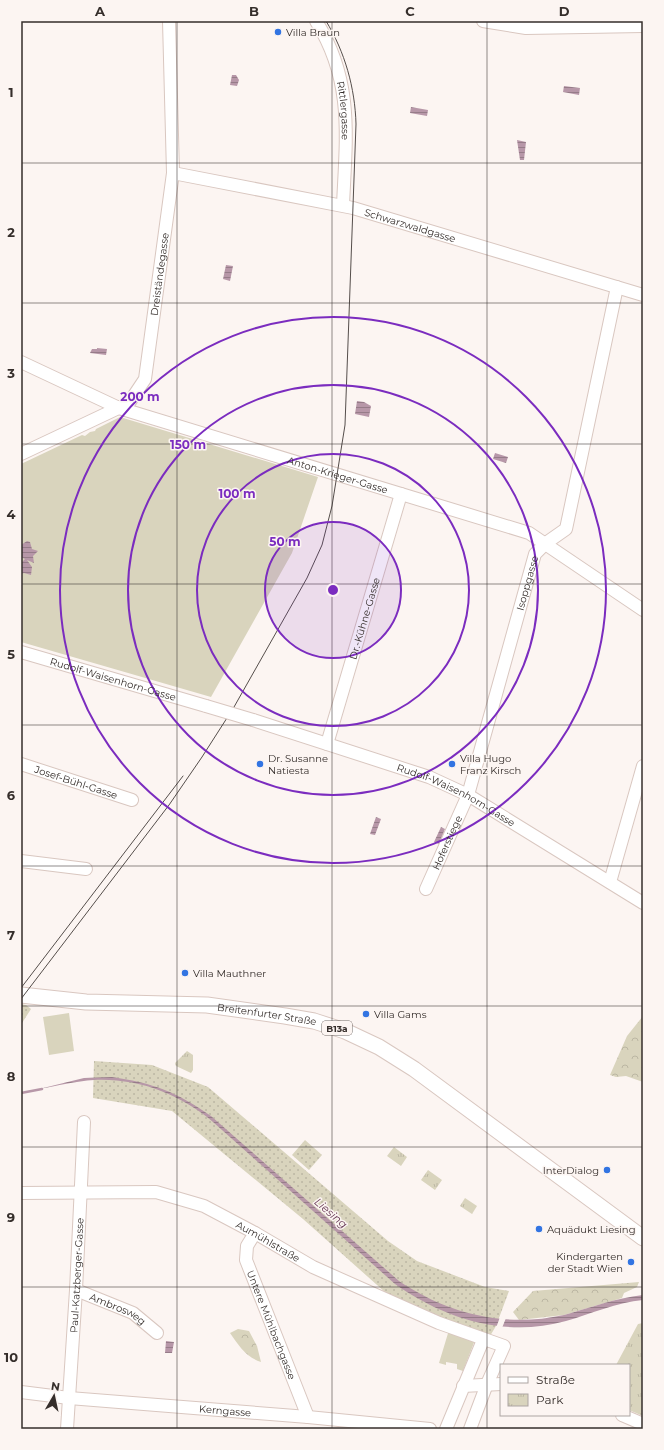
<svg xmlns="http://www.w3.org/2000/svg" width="664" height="1450" font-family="Montserrat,sans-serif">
<defs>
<pattern id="grass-dots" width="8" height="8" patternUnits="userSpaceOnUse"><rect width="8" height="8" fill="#d9d4bd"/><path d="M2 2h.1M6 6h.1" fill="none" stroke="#bbb6a3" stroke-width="1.8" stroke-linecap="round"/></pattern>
<pattern id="forest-crowns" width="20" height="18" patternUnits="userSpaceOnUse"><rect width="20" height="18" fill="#d9d4bd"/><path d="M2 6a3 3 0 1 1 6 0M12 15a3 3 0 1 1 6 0" fill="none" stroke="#bbb6a3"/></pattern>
<pattern id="park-tufts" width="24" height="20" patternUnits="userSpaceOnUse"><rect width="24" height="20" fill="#d9d4bd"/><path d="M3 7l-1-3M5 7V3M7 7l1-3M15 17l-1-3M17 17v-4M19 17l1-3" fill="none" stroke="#bbb6a3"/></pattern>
<pattern id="water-rules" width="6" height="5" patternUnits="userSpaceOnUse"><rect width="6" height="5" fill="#b797a8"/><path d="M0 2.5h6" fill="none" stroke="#967c89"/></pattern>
</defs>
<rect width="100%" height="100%" fill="#fcf5f2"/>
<!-- grass -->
<path fill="url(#grass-dots)" d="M 21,1004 L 26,1005 L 31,1009 L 22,1023 Z
M 94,1061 L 152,1065 L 208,1087 L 388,1241 L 417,1261 L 485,1287 L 509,1291 L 496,1326 L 487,1341 L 386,1293 L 303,1219 L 172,1111 L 93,1098 Z
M 305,1140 L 322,1155 L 309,1170 L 292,1155 Z"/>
<!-- forest -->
<path fill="url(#forest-crowns)" d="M 643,1016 L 643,1082 L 626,1076 L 616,1077 L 610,1075 L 627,1036 Z
M 639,1282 L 637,1287 L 624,1293 L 622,1298 L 564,1315 L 519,1320 L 513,1312 L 533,1291 Z
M 238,1329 L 249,1331 L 257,1346 L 261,1362 C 246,1357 239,1346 230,1333 Z"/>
<!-- park -->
<path fill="url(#park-tufts)" d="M 187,1051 L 193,1055 L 193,1070 L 191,1073 L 176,1066 L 175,1063 Z
M 394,1147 L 407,1157 L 401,1166 L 387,1156 Z
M 428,1170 L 442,1180 L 435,1190 L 421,1180 Z
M 465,1198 L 477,1206 L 472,1214 L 460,1206 Z
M 643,1323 L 643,1416 L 629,1410 L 629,1365 L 616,1365 L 638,1324 Z"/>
<!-- garden -->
<path fill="#d9d4bd" d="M 120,417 L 318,477 L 292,553 L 211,697 L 21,642 L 21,464 L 82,435 L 85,436 L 90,432 L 95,431 L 96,429 Z
M 69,1013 L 74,1051 L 49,1055 L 43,1017 Z
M 449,1330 L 475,1340 L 463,1371 L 457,1369 L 457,1364 L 446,1362 L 446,1365 L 439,1363 Z"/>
<!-- water -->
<path fill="url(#water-rules)" d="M 232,75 L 236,75 L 239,80 L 237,86 L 230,85 Z
M 564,86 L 580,88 L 579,95 L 563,92 Z
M 411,107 L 428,110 L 427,116 L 410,113 Z
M 517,140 L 526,142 L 524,160 L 520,160 Z
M 226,265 L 233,266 L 230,281 L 223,279 Z
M 97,348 L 107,349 L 106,355 L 90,353 L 92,349 L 97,349 Z
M 357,401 L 364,402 L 371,406 L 369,417 L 355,414 Z
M 495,453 L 508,457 L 506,463 L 493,459 Z
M 27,541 L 30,542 L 32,549 L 38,551 L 33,556 L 34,563 L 27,560 L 32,567 L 31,575 L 24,573 L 21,574 L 21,563 L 25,559 L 21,557 L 21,545 Z
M 376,817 L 381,819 L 375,835 L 370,834 Z
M 441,827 L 445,829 L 439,844 L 434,842 Z
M 112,1077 C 153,1083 177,1092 211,1116 L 399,1281 C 448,1314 505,1328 564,1315 C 590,1308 615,1298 643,1295 L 643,1300 C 617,1302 591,1314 566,1321 C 505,1338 445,1319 395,1284 L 213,1122 C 180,1094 138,1078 94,1080 C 76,1081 57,1086 39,1089 L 84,1078 Z
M 166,1341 L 174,1342 L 172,1353 L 165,1353 Z"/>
<!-- pier -->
<path fill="#fcf5f2" d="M 500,1317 L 506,1318 L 502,1328 L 496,1328 Z"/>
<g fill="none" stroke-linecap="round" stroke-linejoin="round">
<!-- stream -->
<path stroke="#b797a8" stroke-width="2.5" d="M 21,1093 L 42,1089"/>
<defs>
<g id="minor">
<path id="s1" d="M 316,21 C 354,81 346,138 343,205"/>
<path d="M 483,21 L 526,28 L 643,26"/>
<path id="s2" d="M 173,173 L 353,208 L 643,295"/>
<path id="s3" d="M 21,362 L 119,408 L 529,533 L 643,610"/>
<path id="s4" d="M 21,454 L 129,403 L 145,379 L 173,173 L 169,21"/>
<path id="s5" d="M 21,652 L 206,706"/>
<path id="s6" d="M 253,720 L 429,777 L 468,795 L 643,903"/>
<path id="s7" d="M 327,744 L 401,494"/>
<path id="s8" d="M 21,764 L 132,800"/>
<path d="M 21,861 L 86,869"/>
<path d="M 610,882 L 643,766"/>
<path id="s9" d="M 426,889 L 468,795 L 535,554 L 546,543 L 566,529 L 617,287"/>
<path id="s10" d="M 21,1193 L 156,1192 L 204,1206 L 255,1233 L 313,1267 L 439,1323 L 504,1346 L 487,1384 L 470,1429"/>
<path id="s11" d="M 255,1233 L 247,1246 L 246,1260 L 308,1417"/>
<path id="s12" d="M 76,1290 L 133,1313 L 157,1333"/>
<path d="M 463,1386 L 501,1384"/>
<path id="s13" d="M 21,1392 L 69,1398 L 308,1417 L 430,1429"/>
<path d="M 622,1415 L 643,1424"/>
<path id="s14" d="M 67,1429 L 76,1290 L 84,1122"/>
<path d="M 446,1429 L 483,1340"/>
</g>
<g id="major">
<path id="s15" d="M 21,995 L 86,1002 L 207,1005 L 285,1016 L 314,1021 L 345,1031 L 379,1047 L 414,1069 L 643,1238"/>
</g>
</defs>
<!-- minor casing -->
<use href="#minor" stroke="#d9c7c0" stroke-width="14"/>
<!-- major casing -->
<use href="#major" stroke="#d9c7c0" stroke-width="17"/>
<!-- minor -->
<use href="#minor" stroke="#fff" stroke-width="12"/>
<!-- major -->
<use href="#major" stroke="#fff" stroke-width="15"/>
<!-- tram -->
<path stroke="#554e4b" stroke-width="1" d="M 21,988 L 183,776
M 21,999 L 169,805 L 202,757 L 234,707 L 307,578 L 322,545 L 332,506 L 345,425 L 356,124 C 355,88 345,52 326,21"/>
<defs>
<path id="minor-bridge" d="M 206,706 L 253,720"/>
</defs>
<!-- minor-bridge casing -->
<use href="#minor-bridge" stroke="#d9c7c0" stroke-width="14" stroke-linecap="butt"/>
<!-- minor-bridge -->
<use href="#minor-bridge" stroke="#fff" stroke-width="12"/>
</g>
<!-- grid -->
<path fill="none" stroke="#352e2b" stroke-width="1" stroke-opacity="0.55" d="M 177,21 L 177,1429M 332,21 L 332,1429M 487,21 L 487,1429M 21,163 L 643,163M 21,303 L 643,303M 21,444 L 643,444M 21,584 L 643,584M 21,725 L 643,725M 21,866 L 643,866M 21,1006 L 643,1006M 21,1147 L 643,1147M 21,1287 L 643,1287"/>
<!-- distance rings -->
<circle cx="333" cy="590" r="68" fill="#7b2cbf" fill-opacity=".12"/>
<g fill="none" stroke="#7b2cbf" stroke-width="2">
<circle cx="333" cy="590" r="68"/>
<circle cx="333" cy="590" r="136"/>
<circle cx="333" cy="590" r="205"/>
<circle cx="333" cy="590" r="273"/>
</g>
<!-- markers -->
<g fill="#3274e2" stroke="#fcf5f2" stroke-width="1.5">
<circle cx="278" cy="32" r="4"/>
<circle cx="260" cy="764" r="4"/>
<circle cx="452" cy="764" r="4"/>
<circle cx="185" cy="973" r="4"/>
<circle cx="366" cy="1014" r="4"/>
<circle cx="607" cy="1170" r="4"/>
<circle cx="539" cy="1229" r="4"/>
<circle cx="631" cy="1262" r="4"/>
</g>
<g text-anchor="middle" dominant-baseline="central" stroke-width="3" stroke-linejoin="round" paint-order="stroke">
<!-- shield labels -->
<rect fill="#fcf5f2" stroke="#716a67" stroke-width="1" x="322" y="1021" width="30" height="14" rx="3"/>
<g font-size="9" font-weight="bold" fill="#352e2b">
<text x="337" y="1028">B13a</text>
</g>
<!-- poi labels -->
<g font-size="10" fill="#352e2b" stroke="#fcf5f2" text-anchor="start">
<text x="286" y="32">Villa Braun</text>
<text x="268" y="758">Dr. Susanne<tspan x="268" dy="12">Natiesta</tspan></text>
<text x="460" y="758">Villa Hugo<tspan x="460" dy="12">Franz Kirsch</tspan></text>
<text x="193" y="973">Villa Mauthner</text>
<text x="374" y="1014">Villa Gams</text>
<text x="599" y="1170" text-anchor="end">InterDialog</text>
<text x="547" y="1229">Aquädukt Liesing</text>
<text x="623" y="1256" text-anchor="end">Kindergarten<tspan x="623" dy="12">der Stadt Wien</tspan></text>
</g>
<!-- street labels -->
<g font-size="10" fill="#352e2b" stroke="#fcf5f2">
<text stroke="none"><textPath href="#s1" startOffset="95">Rittlergasse</textPath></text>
<text stroke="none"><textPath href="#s2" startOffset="243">Schwarzwaldgasse</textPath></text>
<text stroke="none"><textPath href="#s4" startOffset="254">Dreiständegasse</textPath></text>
<text stroke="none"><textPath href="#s3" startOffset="337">Anton-Krieger-Gasse</textPath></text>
<text stroke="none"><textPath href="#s9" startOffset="323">Isoppgasse</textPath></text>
<text stroke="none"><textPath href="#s7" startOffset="131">Dr.-Kühne-Gasse</textPath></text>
<text stroke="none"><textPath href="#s5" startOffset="96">Rudolf-Waisenhorn-Gasse</textPath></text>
<text stroke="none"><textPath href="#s8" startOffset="58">Josef-Bühl-Gasse</textPath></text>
<text stroke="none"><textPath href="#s6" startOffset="217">Rudolf-Waisenhorn-Gasse</textPath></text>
<text stroke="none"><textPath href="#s9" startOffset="51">Hoferstiege</textPath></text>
<text stroke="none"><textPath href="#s15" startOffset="247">Breitenfurter Straße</textPath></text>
<text stroke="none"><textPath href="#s10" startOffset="258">Aumühlstraße</textPath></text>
<text stroke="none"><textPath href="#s14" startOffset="154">Paul-Katzberger-Gasse</textPath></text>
<text stroke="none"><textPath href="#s12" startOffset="46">Ambrosweg</textPath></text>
<text stroke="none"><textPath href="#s11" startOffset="99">Untere Mühlbachgasse</textPath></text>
<text stroke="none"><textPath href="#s13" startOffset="205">Kerngasse</textPath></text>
</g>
<!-- water labels -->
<g font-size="11" font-style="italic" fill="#663854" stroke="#fcf5f2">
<text transform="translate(331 1213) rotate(41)">Liesing</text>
</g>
</g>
<circle cx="333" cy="590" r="6" fill="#7b2cbf" stroke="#fcf5f2" stroke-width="2"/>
<g font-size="12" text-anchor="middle" font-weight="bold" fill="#7b2cbf" stroke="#fcf5f2" stroke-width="3" stroke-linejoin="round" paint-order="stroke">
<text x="140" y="401">200 m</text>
<text x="188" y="449">150 m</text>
<text x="237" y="498">100 m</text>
<text x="285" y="546">50 m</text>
</g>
<!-- border -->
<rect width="664" height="1450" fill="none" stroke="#fcf5f2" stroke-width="44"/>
<!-- legend -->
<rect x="500" y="1364" width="130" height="52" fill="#fcf5f2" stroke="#aca5a2"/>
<rect x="508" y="1377" width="20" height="6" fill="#ffffff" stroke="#aca5a2"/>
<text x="536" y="1384" font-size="12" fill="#352e2b">Straße</text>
<rect x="508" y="1394" width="20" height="12" fill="url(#park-tufts)" stroke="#aca5a2"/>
<text x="536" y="1404" font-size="12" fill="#352e2b">Park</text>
<!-- north arrow -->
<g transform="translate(54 1396) rotate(9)" stroke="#fcf5f2" stroke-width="3" paint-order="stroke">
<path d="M0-3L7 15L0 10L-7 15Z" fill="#352e2b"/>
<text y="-6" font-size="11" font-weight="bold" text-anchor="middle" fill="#352e2b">N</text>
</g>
<rect x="22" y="22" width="620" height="1406" fill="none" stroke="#352e2b" stroke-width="1.5"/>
<g font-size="13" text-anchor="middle" font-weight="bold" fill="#352e2b">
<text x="100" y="16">A</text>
<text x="254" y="16">B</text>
<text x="410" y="16">C</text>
<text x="564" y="16">D</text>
<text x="11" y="97">1</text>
<text x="11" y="237">2</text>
<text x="11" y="378">3</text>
<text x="11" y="519">4</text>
<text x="11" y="659">5</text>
<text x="11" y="800">6</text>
<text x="11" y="940">7</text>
<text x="11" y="1081">8</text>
<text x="11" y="1222">9</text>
<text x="11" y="1362">10</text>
</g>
</svg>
